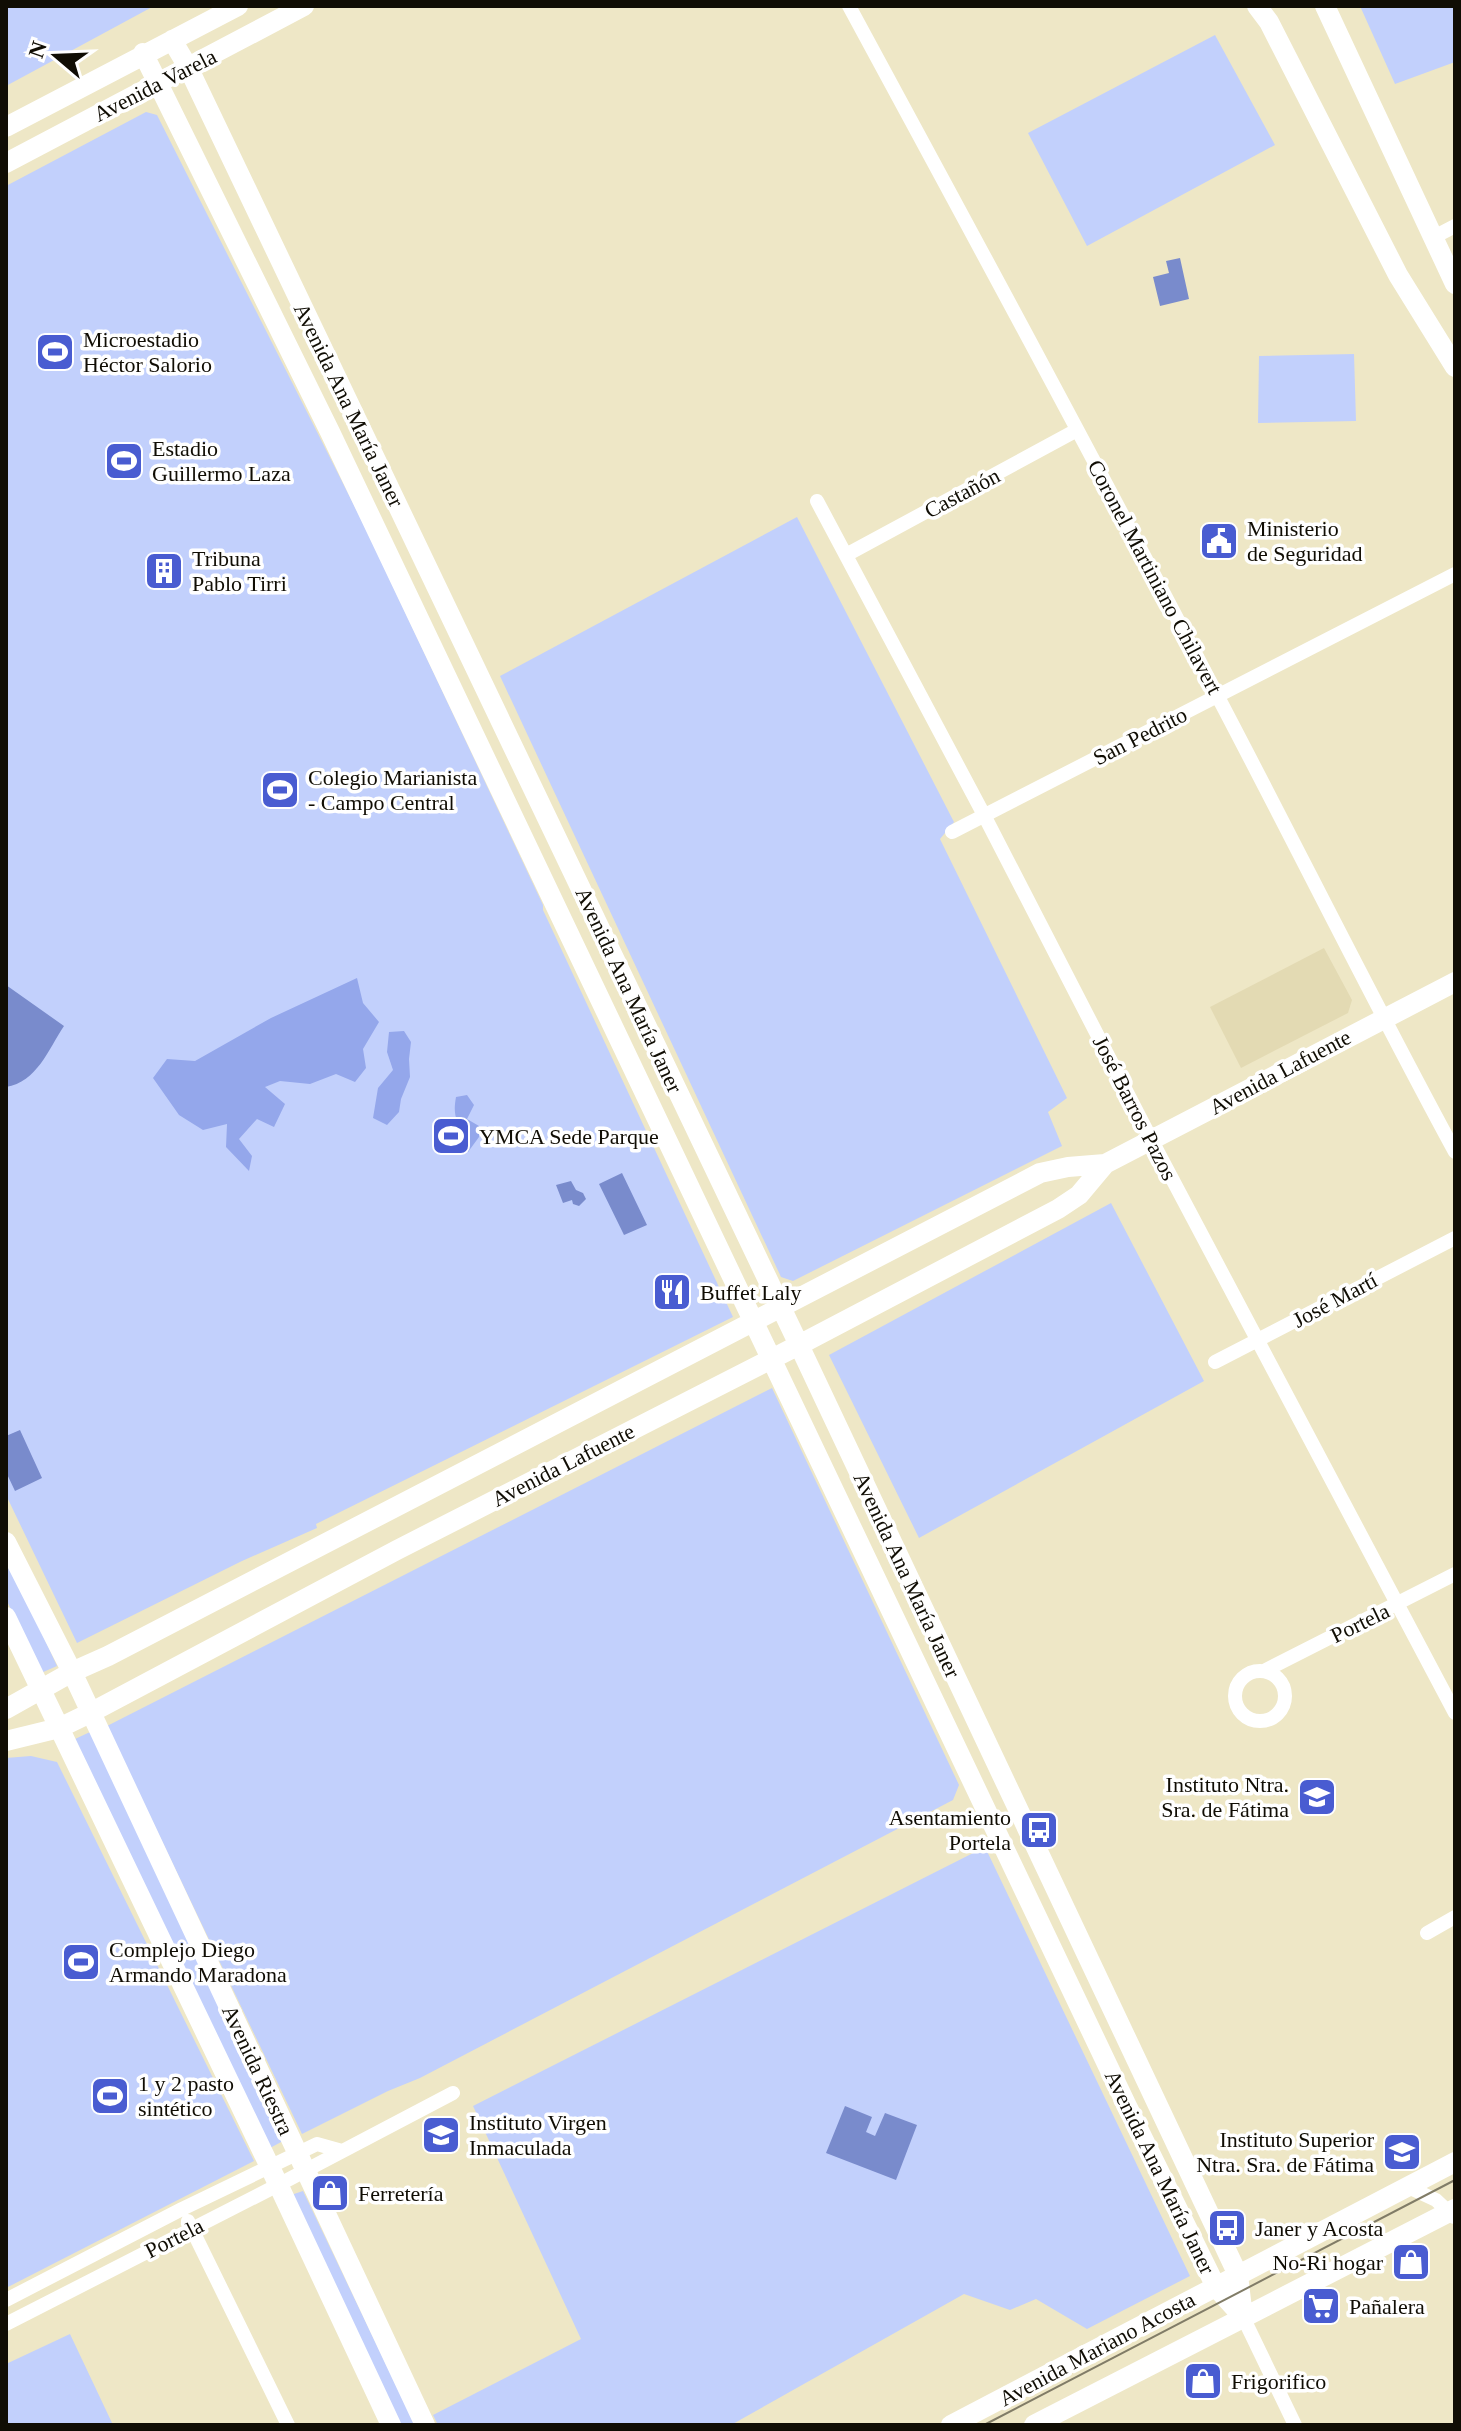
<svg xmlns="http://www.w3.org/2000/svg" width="1461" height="2431" font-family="'Times New Roman',serif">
<rect width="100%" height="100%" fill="#eee7c6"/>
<!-- built -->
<path fill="#e3dab3" d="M 1324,948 L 1352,1000 L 1348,1013 L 1241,1068 L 1210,1007 Z"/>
<!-- green -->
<path fill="#c2d0fc" d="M 6,6 L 154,6 L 6,86 Z
M 1360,6 L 1455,6 L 1455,62 L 1395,84 Z
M 1215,35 L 1275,145 L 1087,246 L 1028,133 Z
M 146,112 L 157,115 L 363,523 L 543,905 L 543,910 L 733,1317 L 316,1524 L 317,1528 L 242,1561 L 77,1643 L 6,1495 L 6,186 Z
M 1354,354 L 1356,421 L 1258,423 L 1259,356 Z
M 797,517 L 954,822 L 940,839 L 1067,1098 L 1048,1112 L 1062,1146 L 793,1281 L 781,1277 L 500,676 Z
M 1111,1203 L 1204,1381 L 919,1538 L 829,1355 Z
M 772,1388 L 959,1785 L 953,1800 L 420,2078 L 388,2091 L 302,2134 L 107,1726 Z
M 6,1555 L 57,1666 L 41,1673 L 6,1599 Z
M 90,1732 L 283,2141 L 270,2148 L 75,1739 Z
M 31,1756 L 57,1762 L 254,2161 L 6,2288 L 6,1758 Z
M 985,1847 L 1190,2276 L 1087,2329 L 1036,2299 L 1010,2310 L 964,2294 L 731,2425 L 438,2425 L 433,2415 L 581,2339 L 473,2106 Z
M 303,2191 L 415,2425 L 399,2425 L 291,2195 Z
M 70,2334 L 113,2425 L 6,2425 L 6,2364 Z"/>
<!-- forest -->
<path fill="#94a7eb" d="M 357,978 L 363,1003 L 379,1022 L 363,1049 L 366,1068 L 355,1082 L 336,1074 L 310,1084 L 280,1081 L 265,1087 L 285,1104 L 274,1127 L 257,1119 L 239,1139 L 252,1156 L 249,1171 L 226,1147 L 227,1124 L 203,1130 L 179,1115 L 153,1078 L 167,1059 L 195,1061 L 271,1018 Z
M 404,1031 L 411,1042 L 409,1059 L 410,1077 L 401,1099 L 399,1112 L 387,1125 L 373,1118 L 378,1088 L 393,1070 L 387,1052 L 389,1032 Z
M 467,1095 L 474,1105 L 467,1119 L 479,1126 L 479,1137 L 468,1152 L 464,1151 L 464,1140 L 468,1134 C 455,1123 453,1114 456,1097 Z"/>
<!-- water -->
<path fill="#798bcc" d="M 1180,258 L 1189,299 L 1160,306 L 1153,277 L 1169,273 L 1166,261 Z
M 6,985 L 64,1026 C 48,1050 37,1082 6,1087 Z
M 622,1173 L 647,1225 L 624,1235 L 599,1184 Z
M 571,1181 L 576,1190 L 583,1193 L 586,1199 L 579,1206 L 573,1204 L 572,1200 L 563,1203 L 556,1185 Z
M 20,1430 L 42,1478 L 15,1491 L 6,1472 L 6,1436 Z
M 845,2106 L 872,2117 L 866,2132 L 875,2136 L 885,2113 L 917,2125 L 896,2180 L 826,2153 Z"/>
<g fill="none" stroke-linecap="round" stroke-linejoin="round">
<!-- street -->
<path stroke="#fff" stroke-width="14" d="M 849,6 C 973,235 1097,464 1217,695 C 1297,847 1373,1001 1455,1152
M 1432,238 L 1455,226
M 817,501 L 984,815 L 1151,1139 L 1455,1713
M 846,555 L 1077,430
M 952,832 L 1455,574
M 1215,1362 L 1455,1238
M1235 1696a25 25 0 1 1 50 0a25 25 0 1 1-50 0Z
M 1264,1671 L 1455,1574
M 1427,1933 L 1455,1917
M 1408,2187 L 1436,2200 L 1454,2217
M 188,2221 L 288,2425
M 6,2300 L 182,2209 L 317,2144 L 342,2151
M 1243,2317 L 1295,2425
M 6,2324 L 278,2185 L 453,2093"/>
<!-- secondary -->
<path stroke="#fff" stroke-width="20" d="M 1257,6 L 1269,22 L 1398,275 L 1455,367
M 1325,6 L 1455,284
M 172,40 L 188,67 L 799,1345 L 1238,2275 L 1243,2317
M 143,53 L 330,432 L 1126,2104 L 1216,2287 L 1243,2317
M 6,127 L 238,6
M 6,163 L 304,6
M 6,1542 L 72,1672 L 425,2425
M 6,1617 L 270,2167 L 391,2425
M 6,1709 L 72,1672 L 108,1656 L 1040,1173 L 1068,1167 L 1105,1164
M 6,1741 L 59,1728 L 90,1713 L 397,1550 L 799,1345 L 1058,1209 L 1079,1195 L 1105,1164 L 1455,982
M 951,2425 L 1455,2162
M 1034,2425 L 1455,2209"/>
<!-- tram -->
<path stroke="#817c67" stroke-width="2" d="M 984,2425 L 1455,2180"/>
</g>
<!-- icons -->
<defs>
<symbol id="stadium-square" viewBox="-11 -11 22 22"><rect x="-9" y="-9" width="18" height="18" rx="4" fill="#495cd1" stroke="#fff"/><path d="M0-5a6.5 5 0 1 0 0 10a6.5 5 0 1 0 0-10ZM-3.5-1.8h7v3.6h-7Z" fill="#fff"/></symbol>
<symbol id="civic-square" viewBox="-11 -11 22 22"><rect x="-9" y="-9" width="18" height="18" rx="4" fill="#495cd1" stroke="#fff"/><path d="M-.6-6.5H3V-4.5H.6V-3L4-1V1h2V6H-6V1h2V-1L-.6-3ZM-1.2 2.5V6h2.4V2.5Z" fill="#fff"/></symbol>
<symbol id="building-square" viewBox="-11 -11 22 22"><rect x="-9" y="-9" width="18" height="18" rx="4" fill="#495cd1" stroke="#fff"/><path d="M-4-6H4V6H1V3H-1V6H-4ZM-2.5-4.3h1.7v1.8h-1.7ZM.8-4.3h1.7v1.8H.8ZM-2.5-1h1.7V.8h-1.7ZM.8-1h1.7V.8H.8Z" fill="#fff"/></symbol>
<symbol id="restaurant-square" viewBox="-11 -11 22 22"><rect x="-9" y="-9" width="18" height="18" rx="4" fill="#495cd1" stroke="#fff"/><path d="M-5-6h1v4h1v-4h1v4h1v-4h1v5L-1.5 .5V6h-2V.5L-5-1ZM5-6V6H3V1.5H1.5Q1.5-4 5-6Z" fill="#fff"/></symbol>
<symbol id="university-square" viewBox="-11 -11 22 22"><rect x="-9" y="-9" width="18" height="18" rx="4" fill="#495cd1" stroke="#fff"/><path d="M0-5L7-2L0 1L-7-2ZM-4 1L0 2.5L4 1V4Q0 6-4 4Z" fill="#fff"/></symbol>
<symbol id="bus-square" viewBox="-11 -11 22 22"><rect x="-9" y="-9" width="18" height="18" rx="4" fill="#495cd1" stroke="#fff"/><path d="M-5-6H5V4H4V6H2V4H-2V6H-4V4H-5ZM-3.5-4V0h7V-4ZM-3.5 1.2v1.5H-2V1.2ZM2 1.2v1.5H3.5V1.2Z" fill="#fff"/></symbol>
<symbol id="school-square" viewBox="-11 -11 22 22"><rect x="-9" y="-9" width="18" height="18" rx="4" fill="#495cd1" stroke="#fff"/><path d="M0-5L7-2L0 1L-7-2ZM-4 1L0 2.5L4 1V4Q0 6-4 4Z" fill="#fff"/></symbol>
<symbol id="shop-square" viewBox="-11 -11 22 22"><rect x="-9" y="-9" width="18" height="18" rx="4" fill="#495cd1" stroke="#fff"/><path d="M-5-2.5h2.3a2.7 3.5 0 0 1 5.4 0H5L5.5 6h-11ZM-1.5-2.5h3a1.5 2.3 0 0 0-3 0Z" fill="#fff"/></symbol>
<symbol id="supermarket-square" viewBox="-11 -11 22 22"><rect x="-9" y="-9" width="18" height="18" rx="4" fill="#495cd1" stroke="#fff"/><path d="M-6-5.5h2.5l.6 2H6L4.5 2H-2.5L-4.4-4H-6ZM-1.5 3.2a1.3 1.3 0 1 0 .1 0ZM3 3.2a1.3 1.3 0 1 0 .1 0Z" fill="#fff"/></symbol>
</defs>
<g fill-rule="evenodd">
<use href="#stadium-square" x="33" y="330" width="44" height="44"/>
<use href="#stadium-square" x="102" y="439" width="44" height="44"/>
<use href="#civic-square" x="1197" y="519" width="44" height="44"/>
<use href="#building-square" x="142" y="549" width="44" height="44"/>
<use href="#stadium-square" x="258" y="768" width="44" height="44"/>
<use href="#stadium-square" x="429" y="1114" width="44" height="44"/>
<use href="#restaurant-square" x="650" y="1270" width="44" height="44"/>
<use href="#university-square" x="1295" y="1775" width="44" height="44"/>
<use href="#bus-square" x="1017" y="1808" width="44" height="44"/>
<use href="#stadium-square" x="59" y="1940" width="44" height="44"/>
<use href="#stadium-square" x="88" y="2074" width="44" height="44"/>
<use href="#school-square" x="419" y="2113" width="44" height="44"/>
<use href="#university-square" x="1380" y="2130" width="44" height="44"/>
<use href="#shop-square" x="308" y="2171" width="44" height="44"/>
<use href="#bus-square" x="1205" y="2206" width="44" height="44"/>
<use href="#shop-square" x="1389" y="2240" width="44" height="44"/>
<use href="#supermarket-square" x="1299" y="2284" width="44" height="44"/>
<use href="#shop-square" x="1181" y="2359" width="44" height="44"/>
</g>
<g text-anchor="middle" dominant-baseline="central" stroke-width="7" stroke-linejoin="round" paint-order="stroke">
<!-- street labels -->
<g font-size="22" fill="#100d04" stroke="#fff">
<text transform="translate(155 85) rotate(-27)">Avenida Varela</text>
<text transform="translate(349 405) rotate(64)">Avenida Ana María Janer</text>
<text transform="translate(962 493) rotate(-28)">Castañón</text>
<text transform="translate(1155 577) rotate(62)">Coronel Martiniano Chilavert</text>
<text transform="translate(1140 736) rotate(-27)">San Pedrito</text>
<text transform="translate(629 990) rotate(65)">Avenida Ana María Janer</text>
<text transform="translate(1280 1072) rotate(-28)">Avenida Lafuente</text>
<text transform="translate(1135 1108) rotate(63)">José Barros Pazos</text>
<text transform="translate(1335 1300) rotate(-28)">José Martí</text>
<text transform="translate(563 1465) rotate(-27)">Avenida Lafuente</text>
<text transform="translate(907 1575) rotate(65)">Avenida Ana María Janer</text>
<text transform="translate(1360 1623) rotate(-26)">Portela</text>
<text transform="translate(258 2070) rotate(65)">Avenida Riestra</text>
<text transform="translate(1160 2172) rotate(64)">Avenida Ana María Janer</text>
<text transform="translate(174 2238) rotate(-27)">Portela</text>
<text transform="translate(1097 2349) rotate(-28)">Avenida Mariano Acosta</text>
</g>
<!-- poi labels -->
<g font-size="22" fill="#100d04" stroke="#fff" text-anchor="start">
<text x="83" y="339">Microestadio<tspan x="83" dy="25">Héctor Salorio</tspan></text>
<text x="152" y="448">Estadio<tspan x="152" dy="25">Guillermo Laza</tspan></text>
<text x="1247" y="528">Ministerio<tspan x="1247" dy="25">de Seguridad</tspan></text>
<text x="192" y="558">Tribuna<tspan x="192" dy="25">Pablo Tirri</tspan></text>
<text x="308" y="777">Colegio Marianista<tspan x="308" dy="25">- Campo Central</tspan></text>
<text x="479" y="1136">YMCA Sede Parque</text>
<text x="700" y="1292">Buffet Laly</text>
<text x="1289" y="1784" text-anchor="end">Instituto Ntra.<tspan x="1289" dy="25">Sra. de Fátima</tspan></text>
<text x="1011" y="1817" text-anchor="end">Asentamiento<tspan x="1011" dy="25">Portela</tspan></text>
<text x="109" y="1949">Complejo Diego<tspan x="109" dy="25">Armando Maradona</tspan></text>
<text x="138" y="2083">1 y 2 pasto<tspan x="138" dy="25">sintético</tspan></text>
<text x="469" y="2122">Instituto Virgen<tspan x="469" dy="25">Inmaculada</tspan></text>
<text x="1374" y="2139" text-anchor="end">Instituto Superior<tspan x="1374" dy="25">Ntra. Sra. de Fátima</tspan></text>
<text x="358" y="2193">Ferretería</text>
<text x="1255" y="2228">Janer y Acosta</text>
<text x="1383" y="2262" text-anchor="end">No-Ri hogar</text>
<text x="1349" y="2306">Pañalera</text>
<text x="1231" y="2381">Frigorifico</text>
</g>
</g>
<!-- border -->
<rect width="1461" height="2431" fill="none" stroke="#100d04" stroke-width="16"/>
<!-- north arrow -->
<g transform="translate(56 56) rotate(289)" stroke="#ffffff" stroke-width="6" paint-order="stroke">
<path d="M0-6L14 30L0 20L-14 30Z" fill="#100d04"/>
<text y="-12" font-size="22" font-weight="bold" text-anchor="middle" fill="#100d04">N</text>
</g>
</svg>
